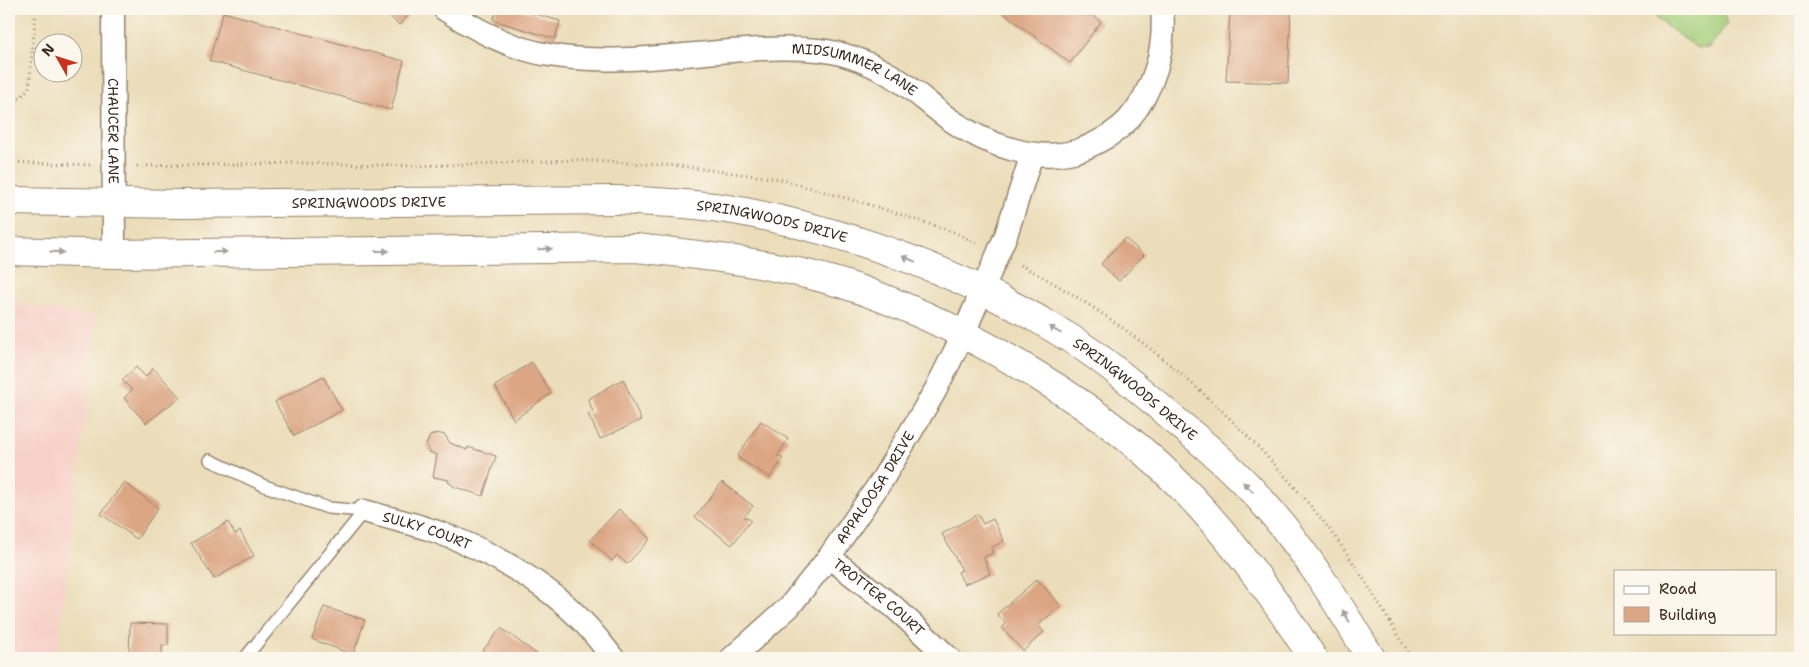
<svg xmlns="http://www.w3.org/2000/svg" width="1809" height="667" font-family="'Shantell Sans',sans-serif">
<rect width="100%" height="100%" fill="#fbf7ec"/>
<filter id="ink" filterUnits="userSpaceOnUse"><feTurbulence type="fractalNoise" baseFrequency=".02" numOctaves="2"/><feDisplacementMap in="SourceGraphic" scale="10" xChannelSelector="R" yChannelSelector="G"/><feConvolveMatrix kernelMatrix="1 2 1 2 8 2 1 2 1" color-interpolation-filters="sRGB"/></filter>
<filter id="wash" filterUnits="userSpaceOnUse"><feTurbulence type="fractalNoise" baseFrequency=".0096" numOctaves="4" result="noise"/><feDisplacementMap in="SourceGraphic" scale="20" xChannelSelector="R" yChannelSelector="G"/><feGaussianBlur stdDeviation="1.12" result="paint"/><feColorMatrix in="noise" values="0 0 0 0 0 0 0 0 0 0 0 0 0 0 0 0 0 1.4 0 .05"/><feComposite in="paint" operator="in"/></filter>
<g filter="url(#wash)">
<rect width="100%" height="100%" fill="#ebddb9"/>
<!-- built -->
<path fill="#f7d1c9" d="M 9,302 L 96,317 L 57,658 L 9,658 Z"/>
<!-- green -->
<path fill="#a6ce7a" stroke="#707c4c" d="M 1657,9 L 1719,9 L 1723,11 L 1727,24 L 1709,48 L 1697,48 L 1657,19 Z"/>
<g id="blocks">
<!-- building -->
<path fill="#dca583" d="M 382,9 L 415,9 L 399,25 Z
M 497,9 L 518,9 L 560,21 L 555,39 L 493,20 Z
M 998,9 L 1084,9 L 1101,22 L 1070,63 Z
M 1230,9 L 1291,9 L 1288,83 L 1226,81 Z
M 223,12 L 404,61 L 391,110 L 209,61 Z
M 1125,238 L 1144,255 L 1119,281 L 1101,264 Z
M 532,362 L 551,393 L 514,420 L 495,386 Z
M 136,367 L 146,377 L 153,368 L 180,397 L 146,423 L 124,398 L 132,390 L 122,380 Z
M 323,376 L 342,410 L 294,436 L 275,402 Z
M 623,379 L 641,420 L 600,439 L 588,414 L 593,412 L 588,399 Z
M 761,421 L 788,439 L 778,456 L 783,458 L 770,478 L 737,457 Z
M 437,433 L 445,435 L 450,443 L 467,450 L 468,447 L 496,456 L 483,496 L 455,487 L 448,482 L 449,480 L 433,477 L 437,455 L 429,452 L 426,445 L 430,436 Z
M 124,482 L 158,508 L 137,539 L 101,514 Z
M 722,482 L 753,506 L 744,517 L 751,520 L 732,545 L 695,517 Z
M 619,509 L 650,539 L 627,564 L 617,555 L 612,561 L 590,540 Z
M 978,514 L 983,524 L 993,519 L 1004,541 L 991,548 L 993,553 L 984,557 L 990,574 L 964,584 L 958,572 L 962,570 L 942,534 Z
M 228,522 L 235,534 L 240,531 L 254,556 L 214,579 L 191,543 Z
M 1037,579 L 1061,606 L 1038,625 L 1044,632 L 1023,651 L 1002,628 L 1006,624 L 997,614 Z
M 324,607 L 365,620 L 353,655 L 312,639 Z
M 130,623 L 168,624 L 168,645 L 162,645 L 162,658 L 129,658 Z
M 501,628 L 542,658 L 477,658 Z"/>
</g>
</g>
<g filter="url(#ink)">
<use href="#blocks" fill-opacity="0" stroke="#93846c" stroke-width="1"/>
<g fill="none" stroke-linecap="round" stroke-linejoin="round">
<defs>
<path id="lane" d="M 210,460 L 265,486 L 328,508 L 364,511
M 245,658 L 364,511"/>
<g id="street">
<path id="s1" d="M 113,9 L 114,254"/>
<path id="s2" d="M 444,9 C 476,30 511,49 549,55 C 637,70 730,42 818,50 C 841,52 867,62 887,73 C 910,85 928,104 949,119 C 986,145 1041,166 1085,148 C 1101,141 1116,133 1128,120 C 1154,90 1166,49 1162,9"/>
<path id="s3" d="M 364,511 C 388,518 413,523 437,532 C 487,549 548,584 584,623 C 595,634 604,647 613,658"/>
<path id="s4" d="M 829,557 L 894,607 L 949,658"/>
<path id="s5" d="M 732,658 L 789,607 L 829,557 L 882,480 L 935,391 L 963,335 L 1006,235 L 1032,154"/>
</g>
<g id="secondary">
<path id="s6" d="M 9,201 L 179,204 L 616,200 C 659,202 703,204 745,212 C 859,235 970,276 1068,337 C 1105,360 1139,389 1171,417 C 1202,442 1233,469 1260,499 C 1303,547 1338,603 1371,658"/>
<path d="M 9,251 L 114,254 L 636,248 C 713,256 791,265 864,291 C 976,332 1109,409 1191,497 C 1237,546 1277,602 1313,658"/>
</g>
</defs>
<!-- lane casing -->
<use href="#lane" stroke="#93846c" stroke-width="14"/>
<!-- street casing -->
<use href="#street" stroke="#93846c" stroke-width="25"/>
<!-- secondary casing -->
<use href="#secondary" stroke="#93846c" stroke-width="30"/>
<!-- path -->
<path stroke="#93846c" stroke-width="3" stroke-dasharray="1 4" stroke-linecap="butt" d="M 9,100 L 20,98 L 29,88 L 36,9
M 9,162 L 91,165
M 137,166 L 298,163 L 422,166 L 576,160 L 679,166 L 779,179 L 877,207 L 954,232 L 976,243
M 1020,265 C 1136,324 1237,416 1319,516 C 1355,560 1382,610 1412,658"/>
<!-- lane -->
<use href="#lane" stroke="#fff" stroke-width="11"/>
<!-- street -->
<use href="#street" stroke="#fff" stroke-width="22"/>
<!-- secondary -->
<use href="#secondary" stroke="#fff" stroke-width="28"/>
</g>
<!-- one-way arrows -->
<defs><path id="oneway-solid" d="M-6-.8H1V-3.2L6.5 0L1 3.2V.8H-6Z" transform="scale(1.25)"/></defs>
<g fill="#a79f9a">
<use href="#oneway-solid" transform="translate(545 249) rotate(-1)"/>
<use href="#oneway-solid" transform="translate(382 251) rotate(-1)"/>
<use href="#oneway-solid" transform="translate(57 252) rotate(1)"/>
<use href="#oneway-solid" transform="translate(220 252) rotate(-1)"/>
<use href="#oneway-solid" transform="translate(909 259) rotate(-157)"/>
<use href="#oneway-solid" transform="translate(1055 330) rotate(-150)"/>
<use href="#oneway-solid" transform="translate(1248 487) rotate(-136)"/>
<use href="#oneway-solid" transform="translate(1346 616) rotate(-121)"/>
</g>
</g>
<g text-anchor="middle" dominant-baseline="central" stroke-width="4" stroke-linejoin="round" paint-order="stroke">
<!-- street labels -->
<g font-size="14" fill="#3b2a1e" stroke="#fbf7ec">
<text stroke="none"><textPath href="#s2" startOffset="426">MIDSUMMER LANE</textPath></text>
<text stroke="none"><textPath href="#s1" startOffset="122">CHAUCER LANE</textPath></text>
<text stroke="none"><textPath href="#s6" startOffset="360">SPRINGWOODS DRIVE</textPath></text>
<text stroke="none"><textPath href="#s6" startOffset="765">SPRINGWOODS DRIVE</textPath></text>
<text stroke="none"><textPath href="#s6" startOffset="1170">SPRINGWOODS DRIVE</textPath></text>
<text stroke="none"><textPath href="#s5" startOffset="224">APPALOOSA DRIVE</textPath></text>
<text stroke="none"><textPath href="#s3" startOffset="66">SULKY COURT</textPath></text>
<text stroke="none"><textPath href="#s4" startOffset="64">TROTTER COURT</textPath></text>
</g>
</g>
<!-- margin -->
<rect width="1809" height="667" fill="none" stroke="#fbf7ec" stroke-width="30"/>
<!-- legend -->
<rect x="1614" y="570" width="162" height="65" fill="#fbf7ec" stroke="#aea59a"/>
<rect x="1624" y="586" width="25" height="8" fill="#ffffff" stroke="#aea59a"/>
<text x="1659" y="594" font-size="15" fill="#3b2a1e">Road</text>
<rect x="1624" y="607" width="25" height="15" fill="#dca583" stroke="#aea59a"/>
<text x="1659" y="620" font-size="15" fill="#3b2a1e">Building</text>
<!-- north arrow -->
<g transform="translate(58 58) rotate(309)"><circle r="24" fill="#fbf7ec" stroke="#aea59a"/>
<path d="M0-4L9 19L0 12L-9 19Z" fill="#c8321e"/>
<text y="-8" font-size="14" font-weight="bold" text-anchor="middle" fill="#3b2a1e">N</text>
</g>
</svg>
